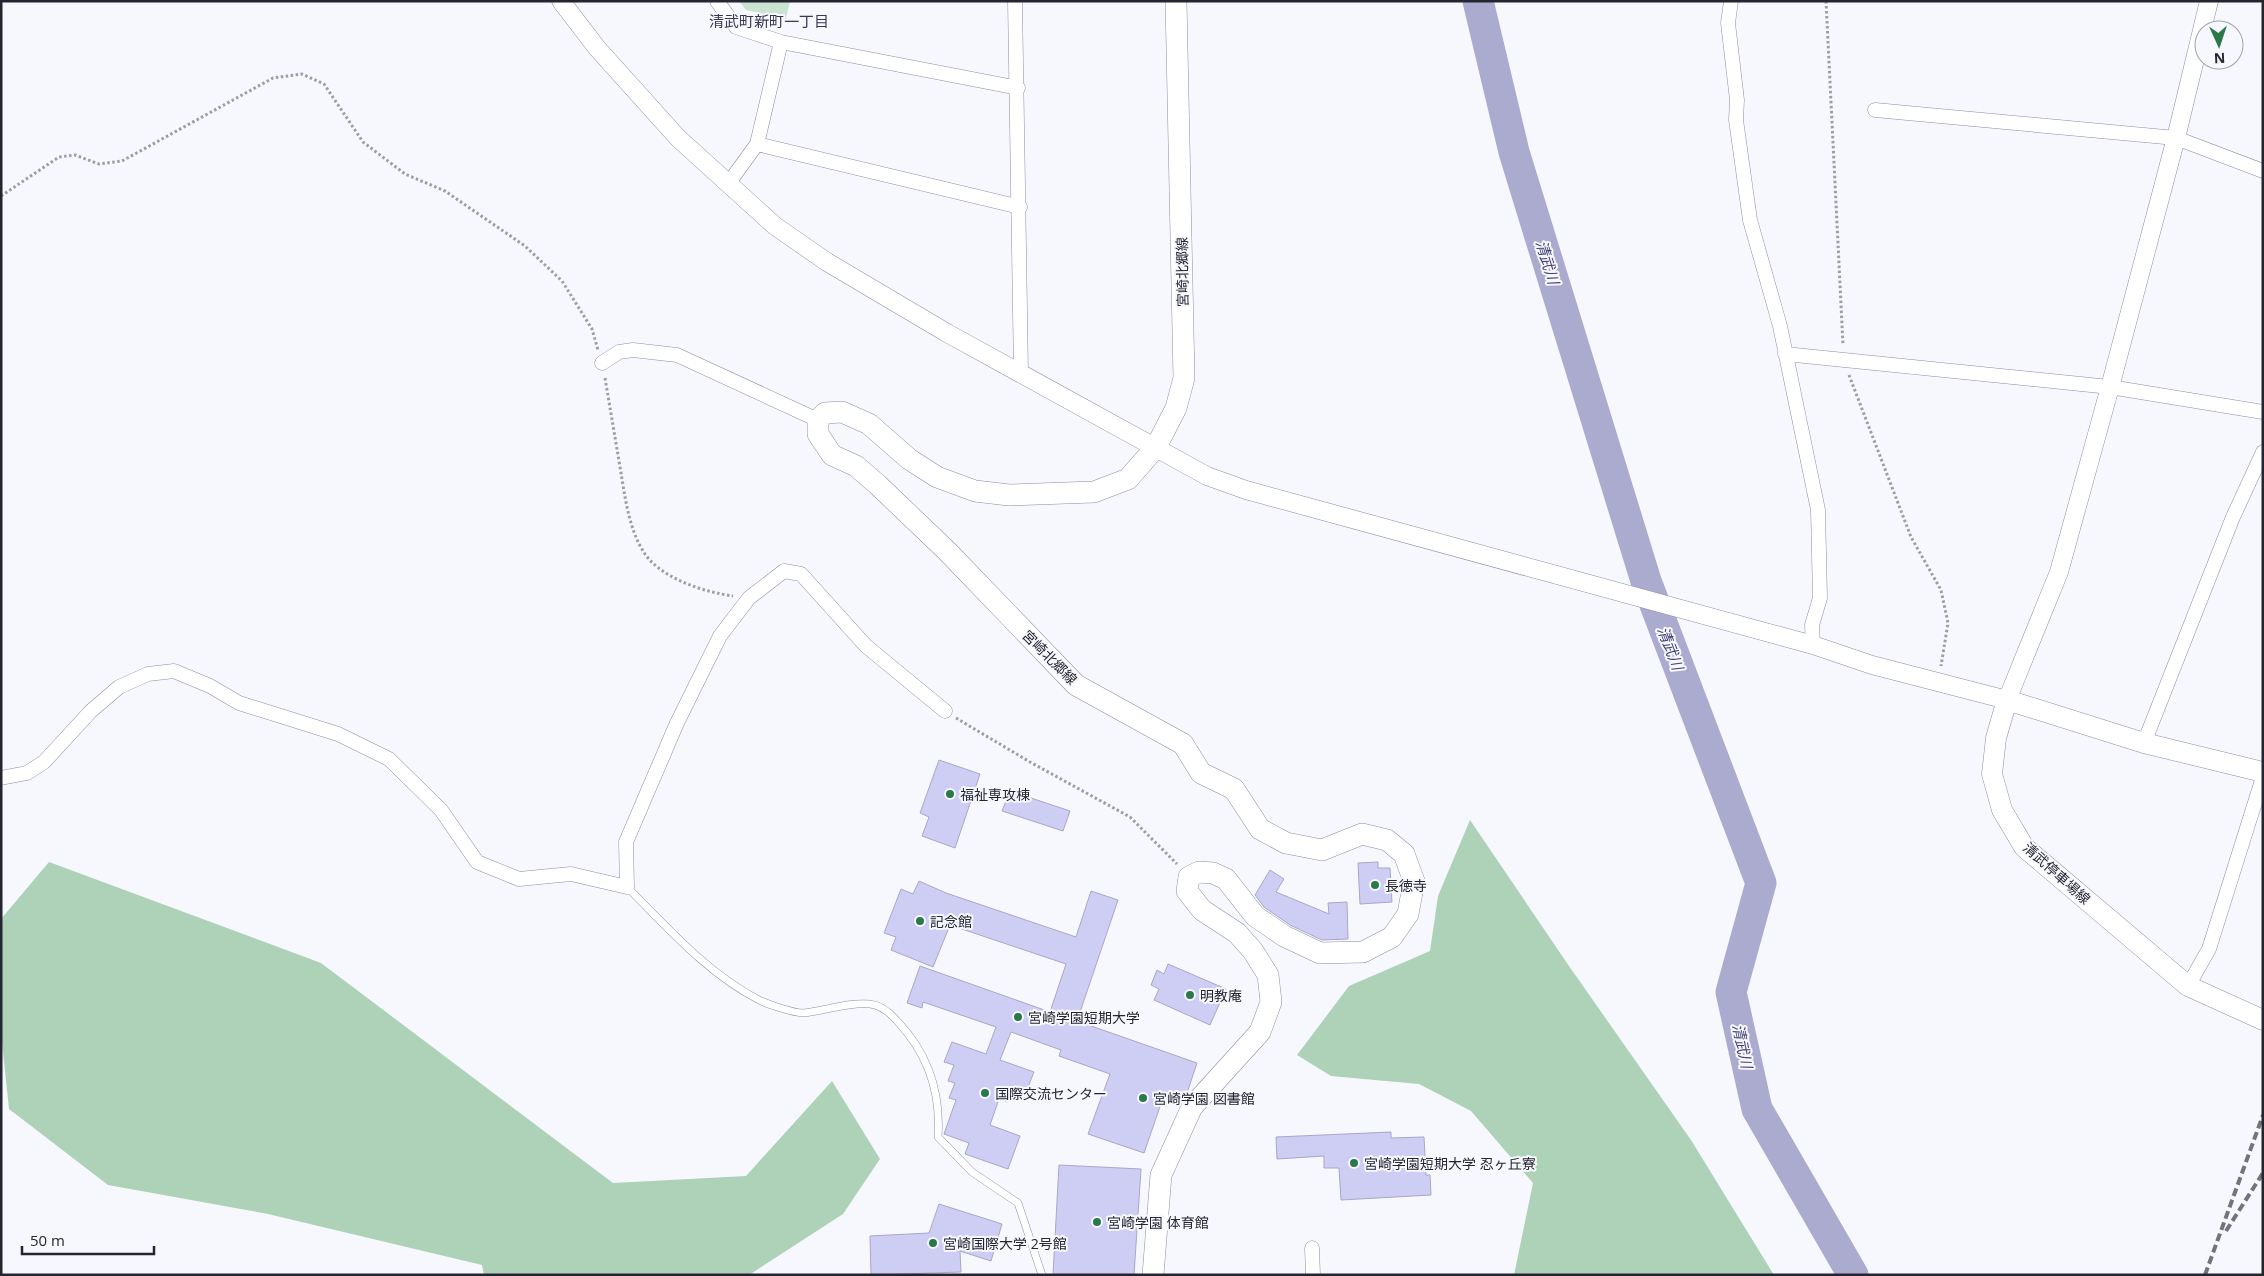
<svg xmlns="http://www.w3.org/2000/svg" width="2264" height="1276" font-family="'Open Sans','Noto Sans JP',sans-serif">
<rect width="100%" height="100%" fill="#f7f7fe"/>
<!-- green -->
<path fill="#cbe3d1" d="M 739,1 L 790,1 L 786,19 L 746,10 Z"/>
<!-- forest -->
<path fill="#aed2b8" d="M 1470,820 L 1569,966 L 1691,1140 L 1774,1275 L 1514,1275 L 1533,1183 L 1471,1111 L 1419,1084 L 1331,1076 L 1297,1055 L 1349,986 L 1430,951 L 1438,896 Z
M 49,862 L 321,963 L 613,1183 L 746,1176 L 832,1081 L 880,1159 L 843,1214 L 749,1275 L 484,1275 L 482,1265 L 268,1214 L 108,1185 L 9,1109 L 1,1033 L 1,919 Z"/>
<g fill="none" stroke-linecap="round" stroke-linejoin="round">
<!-- river -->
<path stroke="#ababd0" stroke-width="31" d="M 1478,1 L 1514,152 L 1646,581 L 1761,883 L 1731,992 L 1757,1109 L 1853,1275"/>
</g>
<!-- building -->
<path fill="#cecdf4" stroke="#a8a7c7" d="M 939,760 L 980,774 L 955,848 L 922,836 L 929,817 L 920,813 Z
M 1010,791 L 1070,811 L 1063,831 L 1002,811 Z
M 1378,862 L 1378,868 L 1390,868 L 1392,902 L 1360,904 L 1358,863 Z
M 1270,870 L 1284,879 L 1276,892 L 1329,914 L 1328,903 L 1347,902 L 1348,939 L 1322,940 L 1290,925 L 1264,907 L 1255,895 Z
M 919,881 L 946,893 L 1076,937 L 1091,891 L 1118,900 L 1077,1021 L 1197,1063 L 1186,1096 L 1181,1102 L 1164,1095 L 1144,1153 L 1088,1134 L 1110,1074 L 1059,1056 L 1061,1050 L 1011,1032 L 1000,1060 L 1034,1072 L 1026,1092 L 1020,1089 L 1017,1097 L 1011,1094 L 1008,1102 L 999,1099 L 990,1125 L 1020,1136 L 1008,1169 L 965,1154 L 969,1143 L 944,1134 L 956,1100 L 949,1098 L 955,1083 L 948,1081 L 954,1065 L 944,1062 L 952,1042 L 986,1054 L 996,1027 L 923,1002 L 922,1008 L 907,1003 L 920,966 L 1050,1012 L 1066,964 L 950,925 L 933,967 L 891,950 L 896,937 L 884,933 L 901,889 L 913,894 Z
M 1168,964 L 1226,989 L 1210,1025 L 1154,1000 L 1159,989 L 1151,985 L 1157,970 L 1164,974 Z
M 1391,1132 L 1391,1138 L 1424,1137 L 1426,1175 L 1430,1175 L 1431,1195 L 1341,1200 L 1339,1168 L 1324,1168 L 1324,1156 L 1277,1159 L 1276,1137 Z
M 1059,1165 L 1141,1169 L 1134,1275 L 1053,1275 Z
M 939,1204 L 1002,1224 L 991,1261 L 960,1251 L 961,1272 L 871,1275 L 870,1236 L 929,1233 Z"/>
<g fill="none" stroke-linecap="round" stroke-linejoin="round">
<defs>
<path id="service" d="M 627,887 C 667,927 708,974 759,1000 C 767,1004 794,1013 803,1013 C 825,1011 847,1002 870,1004 C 881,1005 892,1015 898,1022 C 929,1055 941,1093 938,1137 L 972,1172 L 1018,1203 L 1042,1275"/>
<path id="minor" d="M 717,1 L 736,27 L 781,42 L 1018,88
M 1015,1 L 1021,373
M 1731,1 L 1728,23 L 1737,100 L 1736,120 L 1750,220 L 1780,326 L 1818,510 L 1820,598 L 1812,625 L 1813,645
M 1875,110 L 2176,138 L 2263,171
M 757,144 L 1020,207
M 728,184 L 757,144 L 781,42
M 1785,354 L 2110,387 L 2263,412
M 602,363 L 619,352 L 633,350 L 677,355 L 818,420
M 2144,743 L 2233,517 L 2263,452
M 1,778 L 27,773 L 44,762 L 91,711 L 119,687 L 148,674 L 174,671 L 210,686 L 239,703 L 338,734 L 389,759 L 441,810 L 477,862 L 519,879 L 571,874 L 627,887 L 626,842 L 677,723 L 720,636 L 749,598 L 784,571 L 801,574 L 866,646 L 945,711
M 2188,986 L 2209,949 L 2263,777
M 1312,1248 L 1313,1275"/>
<path id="tertiary" d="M 561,1 L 597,48 L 678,138 L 775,226 L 827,262 L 947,333 L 1207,476 L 1246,490 L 1813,645 L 1872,665 L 2007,700 L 2059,572 L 2110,387 L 2176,138 L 2209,1"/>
<path id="secondary" d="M 2263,772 L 2144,743 L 2007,700 L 1996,738 L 1992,774 L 2002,810 L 2024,847 L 2188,986 L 2263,1020"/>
<path id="primary" d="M 1153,1275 L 1161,1175 L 1192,1107 L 1260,1032 L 1271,1002 L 1268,975 L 1253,951 L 1237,933 L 1202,910 L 1187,891 L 1189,877 L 1199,872 L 1213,873 L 1226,879 L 1255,916 L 1284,936 L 1320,953 L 1363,952 L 1392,937 L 1408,914 L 1414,881 L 1404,854 L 1387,840 L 1362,834 L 1322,850 L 1286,843 L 1260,829 L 1234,789 L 1201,773 L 1183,744 L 1076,685 L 947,551 L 878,485 L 856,466 L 832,455 L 818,434 L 818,420 L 825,413 L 842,412 L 869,424 L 909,459 L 937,477 L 975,491 L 1009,495 L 1094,492 L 1128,479 L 1156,447 L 1176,408 L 1184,378 L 1176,1"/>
</defs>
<!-- service casing -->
<use href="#service" stroke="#8d8cab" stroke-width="8"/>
<!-- minor casing -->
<use href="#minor" stroke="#8d8cab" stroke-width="15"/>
<!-- tertiary casing -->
<use href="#tertiary" stroke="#8d8cab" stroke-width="19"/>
<!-- secondary casing -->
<use href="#secondary" stroke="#8d8cab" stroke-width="21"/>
<!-- primary casing -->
<use href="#primary" stroke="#8d8cab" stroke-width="22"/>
<!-- path -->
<path stroke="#9d9da6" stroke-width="3" stroke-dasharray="2.5 2.5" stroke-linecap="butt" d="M 1826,1 L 1843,345
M 1,196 L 59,157 L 75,155 L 99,164 L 122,161 L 273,78 L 302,74 L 324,84 L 363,142 L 405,174 L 445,191 L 525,246 L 562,281 L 592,329 L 598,350
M 1849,375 L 1911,537 L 1941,590 L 1948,623 L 1941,666
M 605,378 C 610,408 615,437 620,467 C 625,496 628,526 643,551 C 659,578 704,592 733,596
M 956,718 L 1030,762 L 1130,817 L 1177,864"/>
<!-- service -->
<use href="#service" stroke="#fff" stroke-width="7"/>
<!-- minor -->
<use href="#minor" stroke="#fff" stroke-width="14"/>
<!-- tertiary -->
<use href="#tertiary" stroke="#fff" stroke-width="18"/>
<!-- secondary -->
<use href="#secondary" stroke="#fff" stroke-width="20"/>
<!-- primary -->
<use href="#primary" stroke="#fff" stroke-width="21"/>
<!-- rail -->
<path stroke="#73737e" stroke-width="4" stroke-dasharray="8 4" stroke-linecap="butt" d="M 2226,1231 L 2263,1173
M 2205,1275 L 2263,1115"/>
</g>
<!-- markers -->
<g fill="#2b7949" stroke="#f7f7fe" stroke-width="2">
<circle cx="950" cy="794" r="5"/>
<circle cx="1375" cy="885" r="5"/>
<circle cx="920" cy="921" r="5"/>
<circle cx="1190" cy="995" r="5"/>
<circle cx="1018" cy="1017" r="5"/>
<circle cx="985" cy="1093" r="5"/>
<circle cx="1143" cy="1098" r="5"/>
<circle cx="1354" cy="1163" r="5"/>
<circle cx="1097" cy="1222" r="5"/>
<circle cx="933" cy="1243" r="5"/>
</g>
<g text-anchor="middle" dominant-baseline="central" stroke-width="4" stroke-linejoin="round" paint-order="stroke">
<!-- street labels -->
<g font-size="14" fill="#252531" stroke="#f7f7fe">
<text transform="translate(1182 272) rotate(-91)">宮崎北郷線</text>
<text transform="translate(1050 657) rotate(45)">宮崎北郷線</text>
<text transform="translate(2057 873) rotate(42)">清武停車場線</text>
</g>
<!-- poi labels -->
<g font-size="14" fill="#252531" stroke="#f7f7fe" text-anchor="start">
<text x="960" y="794">福祉専攻棟</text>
<text x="1385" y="885">長徳寺</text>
<text x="930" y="921">記念館</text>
<text x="1200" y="995">明教庵</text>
<text x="1028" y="1017">宮崎学園短期大学</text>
<text x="995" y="1093">国際交流センター</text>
<text x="1153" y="1098">宮崎学園 図書館</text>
<text x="1364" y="1163">宮崎学園短期大学 忍ヶ丘寮</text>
<text x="1107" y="1222">宮崎学園 体育館</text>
<text x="943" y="1243">宮崎国際大学 2号館</text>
</g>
<!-- neighbourhood labels -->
<g font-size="15" fill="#393752" stroke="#f7f7fe">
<text x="769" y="21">清武町新町一丁目</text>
</g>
<!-- water labels -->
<g font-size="15" font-style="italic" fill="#454173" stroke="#f7f7fe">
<text transform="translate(1548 262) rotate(73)">清武川</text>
<text transform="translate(1671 648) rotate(69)">清武川</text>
<text transform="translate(1743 1046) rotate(78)">清武川</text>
</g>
</g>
<!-- border -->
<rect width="2264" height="1276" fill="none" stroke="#252531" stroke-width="5"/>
<!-- north arrow -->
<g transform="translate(2219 45) rotate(177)"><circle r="24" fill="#f7f7fe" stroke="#a3a3ac"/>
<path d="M0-4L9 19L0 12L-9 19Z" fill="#2b7949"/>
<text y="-8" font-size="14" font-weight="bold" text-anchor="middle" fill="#252531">N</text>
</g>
<!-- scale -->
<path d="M22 1246v8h132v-8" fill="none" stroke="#252531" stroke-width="2.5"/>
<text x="30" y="1246" font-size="15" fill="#252531" stroke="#f7f7fe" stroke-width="4" paint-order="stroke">50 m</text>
</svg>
